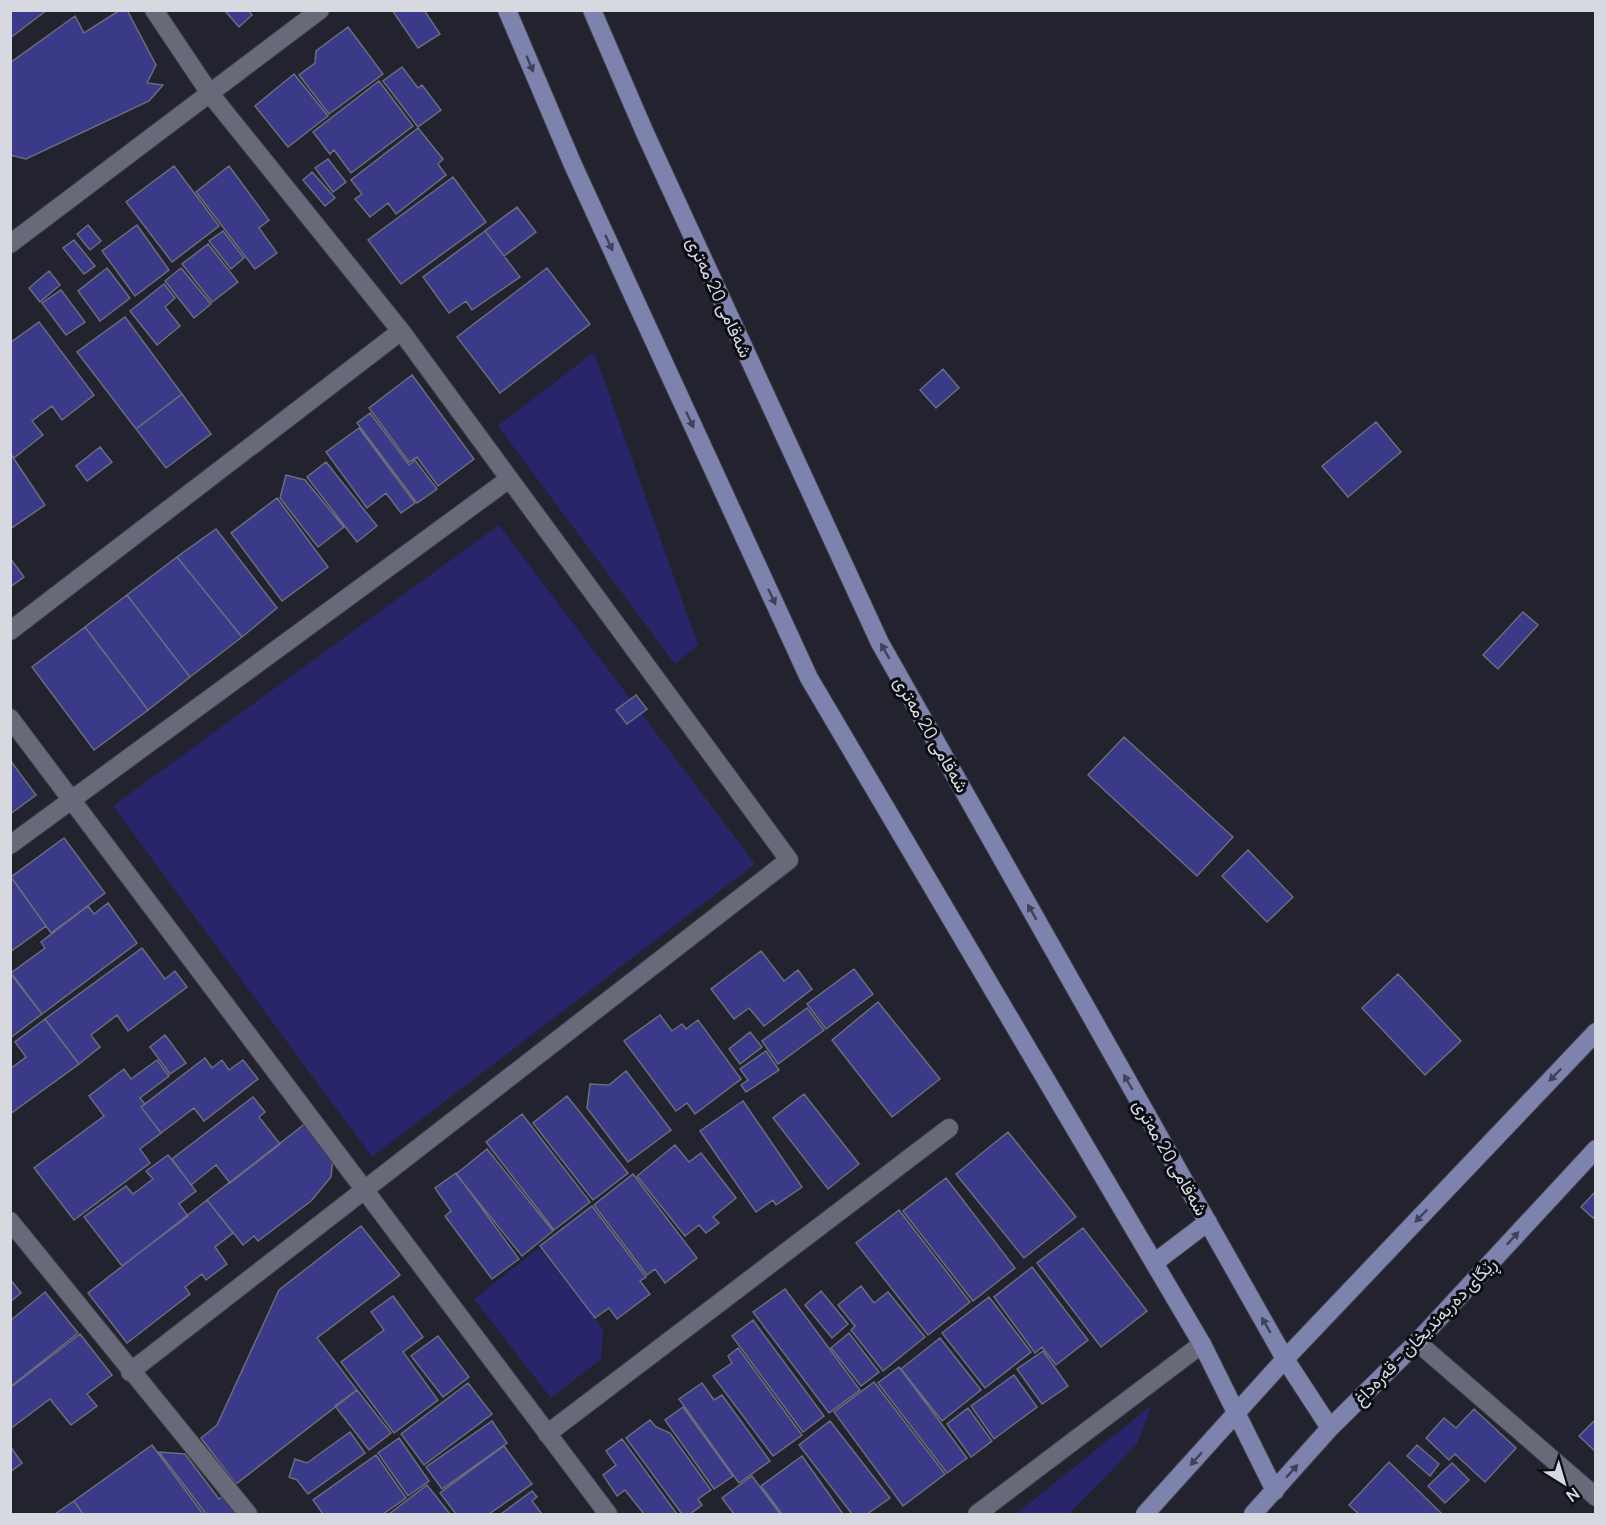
<svg xmlns="http://www.w3.org/2000/svg" width="1606" height="1525" font-family="Manrope,Vazirmatn,sans-serif">
<rect width="100%" height="100%" fill="#22232f"/>
<!-- green -->
<path fill="#28256b" d="M 594,352 L 698,645 L 675,664 L 498,426 Z
M 499,525 L 755,864 L 372,1157 L 113,806 Z
M 539,1248 L 603,1329 L 601,1359 L 551,1398 L 474,1299 Z
M 1152,1405 L 1137,1444 L 1069,1514 L 1016,1514 Z"/>
<!-- building -->
<path fill="#3a3a89" stroke="#6a6d7b" stroke-width="1.5" d="M 10,10 L 47,10 L 10,38 Z
M 120,10 L 127,10 L 156,65 L 147,83 L 163,85 L 149,101 L 26,159 L 10,155 L 10,63 L 75,16 L 84,33 Z
M 248,10 L 252,15 L 239,27 L 225,11 Z
M 392,10 L 424,10 L 440,34 L 418,48 Z
M 348,27 L 383,74 L 329,114 L 299,75 L 315,63 L 316,51 Z
M 402,67 L 418,88 L 422,85 L 441,110 L 418,127 L 383,81 Z
M 294,74 L 328,116 L 288,147 L 255,106 Z
M 379,81 L 413,126 L 351,173 L 334,150 L 330,154 L 313,132 Z
M 418,128 L 443,159 L 438,164 L 446,175 L 396,214 L 388,203 L 370,217 L 355,199 L 362,194 L 351,180 Z
M 328,159 L 346,182 L 333,192 L 315,168 Z
M 174,166 L 219,226 L 172,262 L 126,202 Z
M 229,166 L 269,220 L 259,228 L 277,253 L 255,269 L 196,192 Z
M 312,172 L 335,198 L 325,206 L 303,180 Z
M 453,177 L 486,222 L 401,284 L 368,240 Z
M 517,207 L 536,232 L 504,256 L 485,231 Z
M 88,225 L 101,241 L 90,250 L 77,234 Z
M 137,225 L 169,270 L 135,296 L 102,251 Z
M 223,231 L 244,258 L 231,269 L 209,241 Z
M 485,231 L 520,277 L 472,310 L 466,301 L 449,313 L 423,277 Z
M 74,240 L 95,266 L 84,274 L 63,248 Z
M 208,244 L 238,282 L 212,302 L 182,264 Z
M 107,268 L 130,298 L 100,321 L 78,291 Z
M 181,268 L 211,304 L 194,318 L 165,281 Z
M 547,268 L 590,324 L 500,393 L 457,337 Z
M 49,271 L 60,285 L 40,302 L 29,288 Z
M 164,284 L 175,298 L 165,307 L 180,326 L 157,345 L 130,311 Z
M 61,290 L 85,322 L 66,335 L 42,303 Z
M 125,317 L 182,394 L 136,429 L 77,352 Z
M 39,322 L 94,395 L 62,420 L 52,406 L 32,421 L 43,435 L 14,458 L 10,453 L 10,343 Z
M 943,369 L 959,388 L 936,408 L 920,390 Z
M 412,375 L 474,459 L 438,486 L 417,457 L 409,462 L 369,408 Z
M 182,394 L 211,434 L 166,468 L 136,429 Z
M 370,413 L 409,465 L 415,460 L 437,489 L 417,503 L 357,423 Z
M 1376,422 L 1401,452 L 1348,497 L 1322,466 Z
M 359,428 L 415,503 L 401,513 L 386,493 L 367,508 L 326,452 Z
M 100,447 L 112,462 L 87,481 L 76,466 Z
M 10,453 L 45,505 L 10,529 Z
M 326,462 L 377,526 L 357,542 L 307,477 Z
M 286,475 L 305,480 L 344,527 L 318,547 L 280,498 Z
M 277,498 L 328,567 L 282,601 L 231,533 Z
M 216,529 L 277,608 L 242,637 L 177,557 Z
M 177,557 L 242,637 L 190,677 L 127,595 Z
M 10,558 L 24,577 L 10,587 Z
M 127,595 L 190,677 L 148,710 L 85,627 Z
M 1523,612 L 1538,625 L 1498,669 L 1483,655 Z
M 85,627 L 148,710 L 94,750 L 32,667 Z
M 636,695 L 647,709 L 627,724 L 616,710 Z
M 1124,737 L 1233,837 L 1197,876 L 1088,775 Z
M 10,760 L 36,795 L 10,814 Z
M 64,838 L 105,893 L 51,933 L 11,877 Z
M 1248,850 L 1293,897 L 1267,922 L 1222,876 Z
M 11,877 L 46,926 L 10,952 L 10,877 Z
M 108,903 L 137,943 L 42,1014 L 11,973 L 45,948 L 41,942 L 88,906 L 94,914 Z
M 142,948 L 165,979 L 175,971 L 187,987 L 128,1031 L 117,1015 L 91,1035 L 100,1047 L 79,1064 L 45,1019 Z
M 761,951 L 784,981 L 798,970 L 812,989 L 764,1026 L 749,1008 L 734,1019 L 711,989 Z
M 854,969 L 873,994 L 826,1029 L 807,1004 Z
M 10,973 L 42,1014 L 10,1038 Z
M 1398,974 L 1461,1041 L 1425,1075 L 1362,1008 Z
M 878,1002 L 940,1079 L 892,1117 L 832,1040 Z
M 807,1008 L 824,1030 L 778,1064 L 762,1041 Z
M 660,1015 L 672,1031 L 682,1024 L 686,1029 L 698,1020 L 741,1079 L 695,1114 L 687,1103 L 676,1111 L 624,1041 Z
M 45,1019 L 79,1064 L 10,1114 L 10,1069 L 26,1057 L 15,1042 Z
M 750,1032 L 762,1047 L 740,1064 L 729,1049 Z
M 165,1035 L 186,1063 L 170,1074 L 150,1047 Z
M 766,1051 L 779,1070 L 746,1092 L 741,1085 L 748,1080 L 740,1069 Z
M 205,1058 L 212,1068 L 222,1060 L 229,1070 L 243,1060 L 258,1079 L 204,1121 L 194,1108 L 161,1133 L 141,1107 Z
M 157,1060 L 169,1076 L 140,1098 L 145,1104 L 141,1107 L 161,1133 L 140,1149 L 150,1163 L 74,1220 L 34,1168 L 104,1116 L 89,1096 L 124,1069 L 131,1079 Z
M 626,1071 L 671,1130 L 628,1162 L 587,1108 L 590,1084 L 609,1085 Z
M 804,1094 L 859,1164 L 828,1189 L 773,1118 Z
M 567,1096 L 628,1173 L 593,1200 L 533,1123 Z
M 253,1097 L 265,1112 L 259,1117 L 280,1144 L 230,1183 L 216,1165 L 191,1185 L 172,1159 Z
M 743,1101 L 802,1187 L 776,1205 L 773,1200 L 756,1212 L 700,1131 Z
M 522,1114 L 590,1202 L 554,1230 L 486,1142 Z
M 306,1123 L 333,1157 L 331,1177 L 311,1201 L 258,1241 L 254,1236 L 243,1245 L 207,1200 Z
M 1008,1132 L 1076,1217 L 1024,1258 L 956,1174 Z
M 675,1145 L 689,1162 L 701,1153 L 736,1198 L 713,1217 L 719,1223 L 706,1233 L 699,1225 L 685,1236 L 637,1176 Z
M 487,1149 L 553,1231 L 522,1256 L 456,1174 Z
M 168,1155 L 196,1191 L 179,1204 L 188,1216 L 122,1266 L 84,1217 L 126,1186 L 133,1194 L 153,1179 L 146,1171 Z
M 456,1173 L 519,1259 L 492,1279 L 445,1216 L 451,1211 L 435,1188 Z
M 633,1174 L 697,1258 L 665,1283 L 655,1269 L 647,1275 L 594,1205 Z
M 946,1178 L 1015,1268 L 973,1301 L 903,1211 Z
M 1596,1191 L 1596,1215 L 1593,1218 L 1581,1207 Z
M 207,1200 L 233,1233 L 215,1247 L 227,1264 L 206,1280 L 202,1274 L 185,1287 L 190,1294 L 127,1343 L 88,1293 Z
M 592,1206 L 646,1277 L 640,1281 L 650,1294 L 617,1319 L 609,1308 L 595,1318 L 540,1246 Z
M 899,1210 L 970,1302 L 928,1335 L 856,1243 Z
M 361,1226 L 400,1275 L 317,1338 L 357,1390 L 236,1484 L 201,1438 L 217,1425 L 279,1290 Z
M 1083,1228 L 1147,1311 L 1101,1347 L 1037,1263 Z
M 1032,1267 L 1088,1340 L 1056,1365 L 1042,1347 L 1035,1353 L 994,1297 Z
M 10,1279 L 21,1293 L 10,1302 Z
M 861,1286 L 874,1303 L 888,1292 L 925,1337 L 883,1371 L 851,1330 L 855,1326 L 838,1305 Z
M 785,1289 L 860,1390 L 829,1413 L 753,1312 Z
M 821,1291 L 848,1324 L 832,1338 L 805,1305 Z
M 45,1292 L 78,1333 L 10,1387 L 10,1321 Z
M 393,1296 L 423,1337 L 403,1352 L 438,1400 L 394,1433 L 341,1362 L 384,1330 L 371,1312 Z
M 989,1297 L 1031,1352 L 985,1388 L 942,1333 Z
M 753,1320 L 824,1416 L 803,1432 L 732,1336 Z
M 849,1333 L 879,1372 L 861,1386 L 831,1348 Z
M 80,1334 L 112,1375 L 87,1394 L 97,1406 L 71,1425 L 50,1399 L 10,1429 L 10,1388 Z
M 438,1336 L 469,1377 L 443,1397 L 411,1356 Z
M 940,1338 L 981,1390 L 942,1421 L 901,1369 Z
M 738,1348 L 802,1435 L 773,1456 L 713,1376 L 732,1363 L 728,1356 Z
M 1043,1351 L 1068,1386 L 1042,1404 L 1017,1369 Z
M 899,1367 L 967,1458 L 947,1473 L 878,1383 Z
M 1014,1375 L 1037,1407 L 994,1439 L 971,1406 Z
M 874,1382 L 945,1474 L 903,1506 L 834,1412 Z
M 468,1383 L 492,1414 L 424,1465 L 401,1434 Z
M 702,1383 L 714,1400 L 722,1395 L 770,1461 L 739,1483 L 679,1399 Z
M 357,1390 L 391,1433 L 369,1450 L 335,1406 Z
M 683,1407 L 733,1476 L 714,1489 L 665,1420 Z
M 968,1408 L 992,1441 L 971,1457 L 947,1424 Z
M 1474,1409 L 1516,1448 L 1485,1482 L 1455,1454 L 1449,1460 L 1426,1438 L 1444,1418 L 1456,1428 Z
M 1596,1419 L 1596,1452 L 1579,1436 Z
M 650,1420 L 656,1427 L 670,1433 L 711,1490 L 698,1499 L 702,1505 L 690,1514 L 682,1514 L 626,1438 Z
M 492,1421 L 507,1443 L 442,1489 L 426,1467 Z
M 830,1421 L 890,1498 L 867,1514 L 852,1514 L 799,1445 Z
M 350,1432 L 365,1453 L 308,1494 L 297,1480 L 289,1477 L 295,1459 L 307,1463 Z
M 399,1438 L 429,1481 L 408,1496 L 378,1453 Z
M 622,1439 L 677,1514 L 644,1514 L 625,1490 L 617,1496 L 603,1475 L 616,1465 L 606,1451 Z
M 152,1445 L 203,1514 L 83,1514 L 74,1501 Z
M 1417,1445 L 1439,1464 L 1430,1476 L 1407,1456 Z
M 10,1446 L 22,1463 L 10,1472 Z
M 504,1446 L 532,1484 L 489,1514 L 456,1514 L 440,1493 Z
M 159,1452 L 185,1454 L 219,1499 L 226,1494 L 241,1514 L 206,1514 Z
M 376,1455 L 406,1498 L 383,1514 L 323,1514 L 313,1500 Z
M 802,1456 L 843,1514 L 782,1514 L 761,1486 Z
M 1389,1462 L 1442,1514 L 1359,1514 L 1349,1505 Z
M 1452,1463 L 1469,1480 L 1445,1503 L 1428,1486 Z
M 752,1476 L 780,1514 L 734,1514 L 722,1498 Z
M 427,1485 L 450,1514 L 389,1514 Z
M 532,1491 L 537,1497 L 532,1501 L 542,1514 L 501,1514 Z
M 74,1501 L 83,1514 L 55,1514 Z"/>
<g fill="none" stroke-linecap="round" stroke-linejoin="round">
<defs>
<path id="street" d="M 10,244 L 320,10
M 10,631 L 401,331
M 10,718 L 608,1514
M 10,845 L 509,479
M 10,1221 L 248,1514
M 1417,1342 L 1596,1497
M 130,1372 L 789,860 L 401,331 L 211,95 L 154,10
M 547,1434 L 949,1128
M 977,1514 L 1202,1344"/>
<path id="primary" d="M 507,10 L 573,165 L 809,678 L 1202,1344 L 1275,1491
M 592,10 L 645,133 L 880,643 L 1285,1359 L 1330,1428
M 1154,1263 L 1208,1222
M 1145,1514 L 1285,1359 L 1596,1032
M 1253,1514 L 1330,1428 L 1417,1342 L 1596,1149"/>
</defs>
<!-- street casing -->
<use href="#street" stroke="#3c3d47" stroke-width="20"/>
<!-- primary casing -->
<use href="#primary" stroke="#3c3d47" stroke-width="20"/>
<!-- street -->
<use href="#street" stroke="#686a79" stroke-width="18"/>
<!-- primary -->
<use href="#primary" stroke="#7e83ae" stroke-width="18"/>
</g>
<!-- one-way arrows -->
<defs><path id="oneway-solid" d="M-6-.8H1V-3.2L6.5 0L1 3.2V.8H-6Z" transform="scale(1.5)"/></defs>
<g fill="#3f4258">
<use href="#oneway-solid" transform="translate(530 64) rotate(67)"/>
<use href="#oneway-solid" transform="translate(609 243) rotate(65)"/>
<use href="#oneway-solid" transform="translate(690 420) rotate(65)"/>
<use href="#oneway-solid" transform="translate(772 597) rotate(65)"/>
<use href="#oneway-solid" transform="translate(885 651) rotate(-119)"/>
<use href="#oneway-solid" transform="translate(1032 912) rotate(-120)"/>
<use href="#oneway-solid" transform="translate(1555 1075) rotate(134)"/>
<use href="#oneway-solid" transform="translate(1128 1082) rotate(-120)"/>
<use href="#oneway-solid" transform="translate(1421 1216) rotate(134)"/>
<use href="#oneway-solid" transform="translate(1513 1238) rotate(-47)"/>
<use href="#oneway-solid" transform="translate(1266 1325) rotate(-120)"/>
<use href="#oneway-solid" transform="translate(1196 1459) rotate(132)"/>
<use href="#oneway-solid" transform="translate(1292 1471) rotate(-49)"/>
</g>
<g text-anchor="middle" dominant-baseline="central" stroke-width="6" stroke-linejoin="round" paint-order="stroke">
<!-- street labels -->
<g font-size="18" fill="#d7d9e1" stroke="#0c0d12">
<text transform="translate(720 297) rotate(65)">شەقامی 20 مەتری</text>
<text transform="translate(932 734) rotate(60)">شەقامی 20 مەتری</text>
<text transform="translate(1171 1157) rotate(60)">شەقامی 20 مەتری</text>
<text transform="translate(1424 1331) rotate(-46)">ڕێگای دەربەندیخان - قەرەداغ</text>
</g>
</g>
<!-- border -->
<rect width="1606" height="1525" fill="none" stroke="#d7d9e1" stroke-width="24"/>
<!-- north arrow -->
<g transform="translate(1564 1483) rotate(143)" stroke="#0c0d12" stroke-width="4.5" paint-order="stroke">
<path d="M0-4.5L10 22L0 15L-10 22Z" fill="#d7d9e1"/>
<text y="-9" font-size="16" font-weight="bold" text-anchor="middle" fill="#d7d9e1">N</text>
</g>
</svg>
